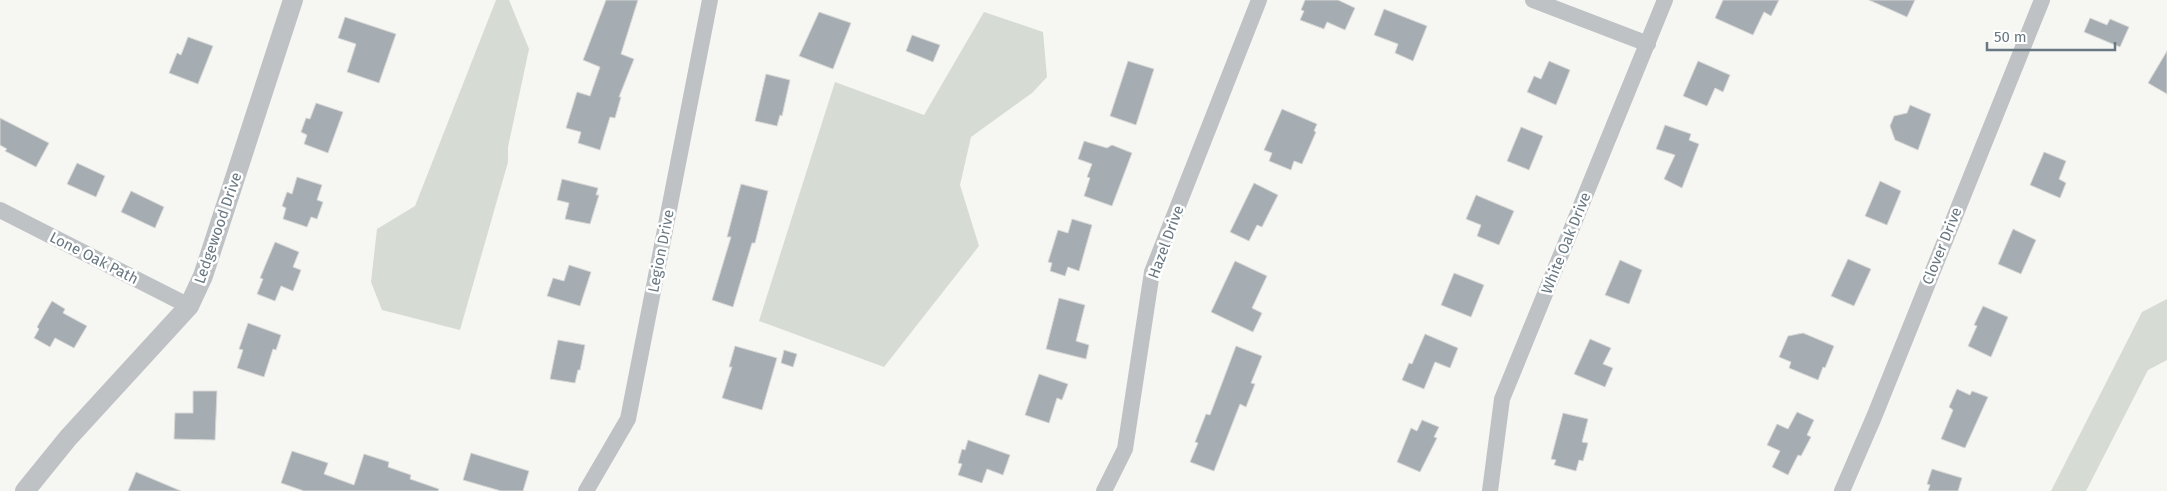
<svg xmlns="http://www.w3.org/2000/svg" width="2167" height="491" font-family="'Fira Sans',sans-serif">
<rect width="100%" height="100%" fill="#f6f6f3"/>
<!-- green -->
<path fill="#d6dbd3" d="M 496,0 L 509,0 L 529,49 L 508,147 L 508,162 L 460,330 L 382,310 L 371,282 L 377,229 L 415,206 Z
M 984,12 L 1043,32 L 1047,77 L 1032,93 L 971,137 L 960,185 L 979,246 L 884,367 L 759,321 L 835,82 L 924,115 Z
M 2167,299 L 2167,360 L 2148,370 L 2086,491 L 2051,491 L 2142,312 Z"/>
<!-- building -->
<path fill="#a6adb2" stroke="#d8d8d6" d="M 606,0 L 638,0 L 621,54 L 634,59 L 619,97 L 621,97 L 615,118 L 610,117 L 600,150 L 578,143 L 581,132 L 566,128 L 577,92 L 590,96 L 600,67 L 583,60 Z
M 1305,0 L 1338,0 L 1355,8 L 1345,30 L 1327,22 L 1324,29 L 1300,20 L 1304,11 L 1301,10 Z
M 1723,0 L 1779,0 L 1771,16 L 1764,12 L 1753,35 L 1715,18 Z
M 1869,0 L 1915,0 L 1907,17 Z
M 1384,9 L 1427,26 L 1413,61 L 1395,53 L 1398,44 L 1374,35 Z
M 819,12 L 851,23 L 833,69 L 799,56 Z
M 345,17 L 396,34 L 379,83 L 347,72 L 356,44 L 338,38 Z
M 2090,18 L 2107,25 L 2110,19 L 2129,27 L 2120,47 L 2084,32 Z
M 912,35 L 940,45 L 933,62 L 906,51 Z
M 188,37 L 213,46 L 198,84 L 169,73 L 177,53 L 181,55 Z
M 2167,51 L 2167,94 L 2148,83 Z
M 1128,61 L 1154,69 L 1136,125 L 1110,116 Z
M 1549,61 L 1570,70 L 1556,105 L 1527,92 L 1534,76 L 1541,79 Z
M 1698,61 L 1730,75 L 1723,92 L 1715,88 L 1707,106 L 1683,96 Z
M 766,74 L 790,80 L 782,116 L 780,115 L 777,126 L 755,121 Z
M 316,103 L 343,112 L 328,153 L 304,144 L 307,135 L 301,132 L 306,118 L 310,119 Z
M 1910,105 L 1931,114 L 1918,150 L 1895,140 L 1890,126 L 1894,116 L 1907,113 Z
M 1282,109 L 1317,124 L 1314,131 L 1316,132 L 1302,164 L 1294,161 L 1291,170 L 1269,161 L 1272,153 L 1264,150 Z
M 0,118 L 49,143 L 36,167 L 5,151 L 7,149 L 0,145 Z
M 1665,125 L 1691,134 L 1689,140 L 1699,144 L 1682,188 L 1664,179 L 1675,155 L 1656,149 Z
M 1521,127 L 1543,136 L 1529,170 L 1507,161 Z
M 1084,141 L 1107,148 L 1112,145 L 1132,153 L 1112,206 L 1084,196 L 1090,178 L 1087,177 L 1092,164 L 1078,159 Z
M 2044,152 L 2066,161 L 2059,179 L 2066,183 L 2060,198 L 2030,185 Z
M 77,163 L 105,176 L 96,197 L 67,184 Z
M 297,177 L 322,185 L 317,200 L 323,202 L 317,219 L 311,217 L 307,227 L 283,219 L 286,208 L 282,206 L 287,192 L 292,194 Z
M 562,179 L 598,188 L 596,195 L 599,195 L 590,224 L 565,219 L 569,203 L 557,200 Z
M 1880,181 L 1901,191 L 1887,225 L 1865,216 Z
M 1254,183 L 1278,195 L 1262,227 L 1257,225 L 1249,241 L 1230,232 Z
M 741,184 L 768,191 L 755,243 L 752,243 L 733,307 L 712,300 L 731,237 L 727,237 Z
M 131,191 L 164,207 L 155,228 L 121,212 Z
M 1476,195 L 1514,211 L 1499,245 L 1477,236 L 1481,225 L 1466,219 Z
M 1072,219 L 1092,225 L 1079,271 L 1068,267 L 1065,276 L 1050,271 L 1052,263 L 1048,262 L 1058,230 L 1068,233 Z
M 2013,229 L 2036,240 L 2021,274 L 1998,264 Z
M 275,242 L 299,252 L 293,267 L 301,270 L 293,291 L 281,286 L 275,301 L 257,294 L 263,279 L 260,278 Z
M 1848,259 L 1871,269 L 1854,306 L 1831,296 Z
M 1620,260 L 1642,270 L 1629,304 L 1605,295 Z
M 1235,261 L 1267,276 L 1252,308 L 1262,313 L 1253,332 L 1211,312 Z
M 569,265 L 591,272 L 580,306 L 547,296 L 553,278 L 564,281 Z
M 1454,273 L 1484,285 L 1471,317 L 1441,305 Z
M 1059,298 L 1085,305 L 1076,341 L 1089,345 L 1086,359 L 1046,349 Z
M 52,301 L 65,309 L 63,313 L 87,326 L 74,348 L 55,338 L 50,347 L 34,338 L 39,329 L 37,327 Z
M 1983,306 L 2008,317 L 1991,357 L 1968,346 L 1977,326 L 1974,325 Z
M 248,323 L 281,335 L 276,350 L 273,349 L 264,377 L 237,368 L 243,350 L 239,349 Z
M 1803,333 L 1834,346 L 1825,368 L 1823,367 L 1818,380 L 1789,368 L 1791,362 L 1779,357 L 1788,336 Z
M 1425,334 L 1458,348 L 1450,368 L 1435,362 L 1424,389 L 1402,380 L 1409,363 L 1412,364 Z
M 1590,339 L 1611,348 L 1603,364 L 1613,368 L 1605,387 L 1574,374 Z
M 558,340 L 585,345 L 580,370 L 578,370 L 575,383 L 550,379 Z
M 735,346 L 777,358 L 762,410 L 722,398 L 732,367 L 729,367 Z
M 1236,346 L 1262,356 L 1251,383 L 1255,384 L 1246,407 L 1240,404 L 1214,471 L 1190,462 L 1198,443 L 1195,442 L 1206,414 L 1210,415 Z
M 784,350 L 797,354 L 793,367 L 781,363 Z
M 1039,374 L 1068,384 L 1062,400 L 1057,398 L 1049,423 L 1025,415 Z
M 1957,389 L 1970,395 L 1972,391 L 1988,397 L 1965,448 L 1941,439 L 1953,410 L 1949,407 Z
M 193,391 L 217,391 L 215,440 L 174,439 L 175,413 L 193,413 Z
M 1797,412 L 1814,420 L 1807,435 L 1811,437 L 1801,456 L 1798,455 L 1788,475 L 1772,467 L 1780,451 L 1767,445 L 1777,424 L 1788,429 Z
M 1563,413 L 1588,419 L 1582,442 L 1588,443 L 1583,461 L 1579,460 L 1576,471 L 1554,465 L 1556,460 L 1551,459 Z
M 1422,420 L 1439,427 L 1434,437 L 1437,438 L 1420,472 L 1397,462 L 1411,428 L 1417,431 Z
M 968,440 L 1010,455 L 1003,475 L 987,469 L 982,483 L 958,475 L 962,464 L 958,463 L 962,449 L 965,450 Z
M 292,451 L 328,463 L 324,474 L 354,485 L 364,454 L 389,462 L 388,467 L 411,475 L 410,479 L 439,489 L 438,491 L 304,491 L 281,483 Z
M 471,453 L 529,471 L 523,491 L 501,491 L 463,480 Z
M 1932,469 L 1962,478 L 1958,491 L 1928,491 L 1930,485 L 1927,484 Z
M 136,472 L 181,491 L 128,491 Z"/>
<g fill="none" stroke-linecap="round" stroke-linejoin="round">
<!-- minor -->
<path stroke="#bec2c5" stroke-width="16" d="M 1533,0 L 1648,44
M 0,210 L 189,306
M 586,491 L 628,419 L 710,0
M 1104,491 L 1125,449 L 1152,272 L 1259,0
M 1490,491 L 1502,399 L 1665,0
M 1842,491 L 1874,417 L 2042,0"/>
<!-- tertiary -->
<path stroke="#bec2c5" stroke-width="20" d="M 25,491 L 68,438 L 189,306 L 203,276 L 293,0"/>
</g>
<g text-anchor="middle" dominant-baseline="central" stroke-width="5" stroke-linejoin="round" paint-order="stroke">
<!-- street labels -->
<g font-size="15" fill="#687781" stroke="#fff">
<text transform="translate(218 228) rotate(-71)">Ledgewood Drive</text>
<text transform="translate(1166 242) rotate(-70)">Hazel Drive</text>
<text transform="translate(1566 243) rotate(-68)">White Oak Drive</text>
<text transform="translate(1942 246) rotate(-68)">Clover Drive</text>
<text transform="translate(661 251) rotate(-79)">Legion Drive</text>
<text transform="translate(94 258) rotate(27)">Lone Oak Path</text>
</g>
</g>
<!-- scale -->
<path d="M1987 42v8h128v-8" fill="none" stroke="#687781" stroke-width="2.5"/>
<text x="1994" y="42" font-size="15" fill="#687781" stroke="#ffffff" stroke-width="4" paint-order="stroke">50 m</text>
</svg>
